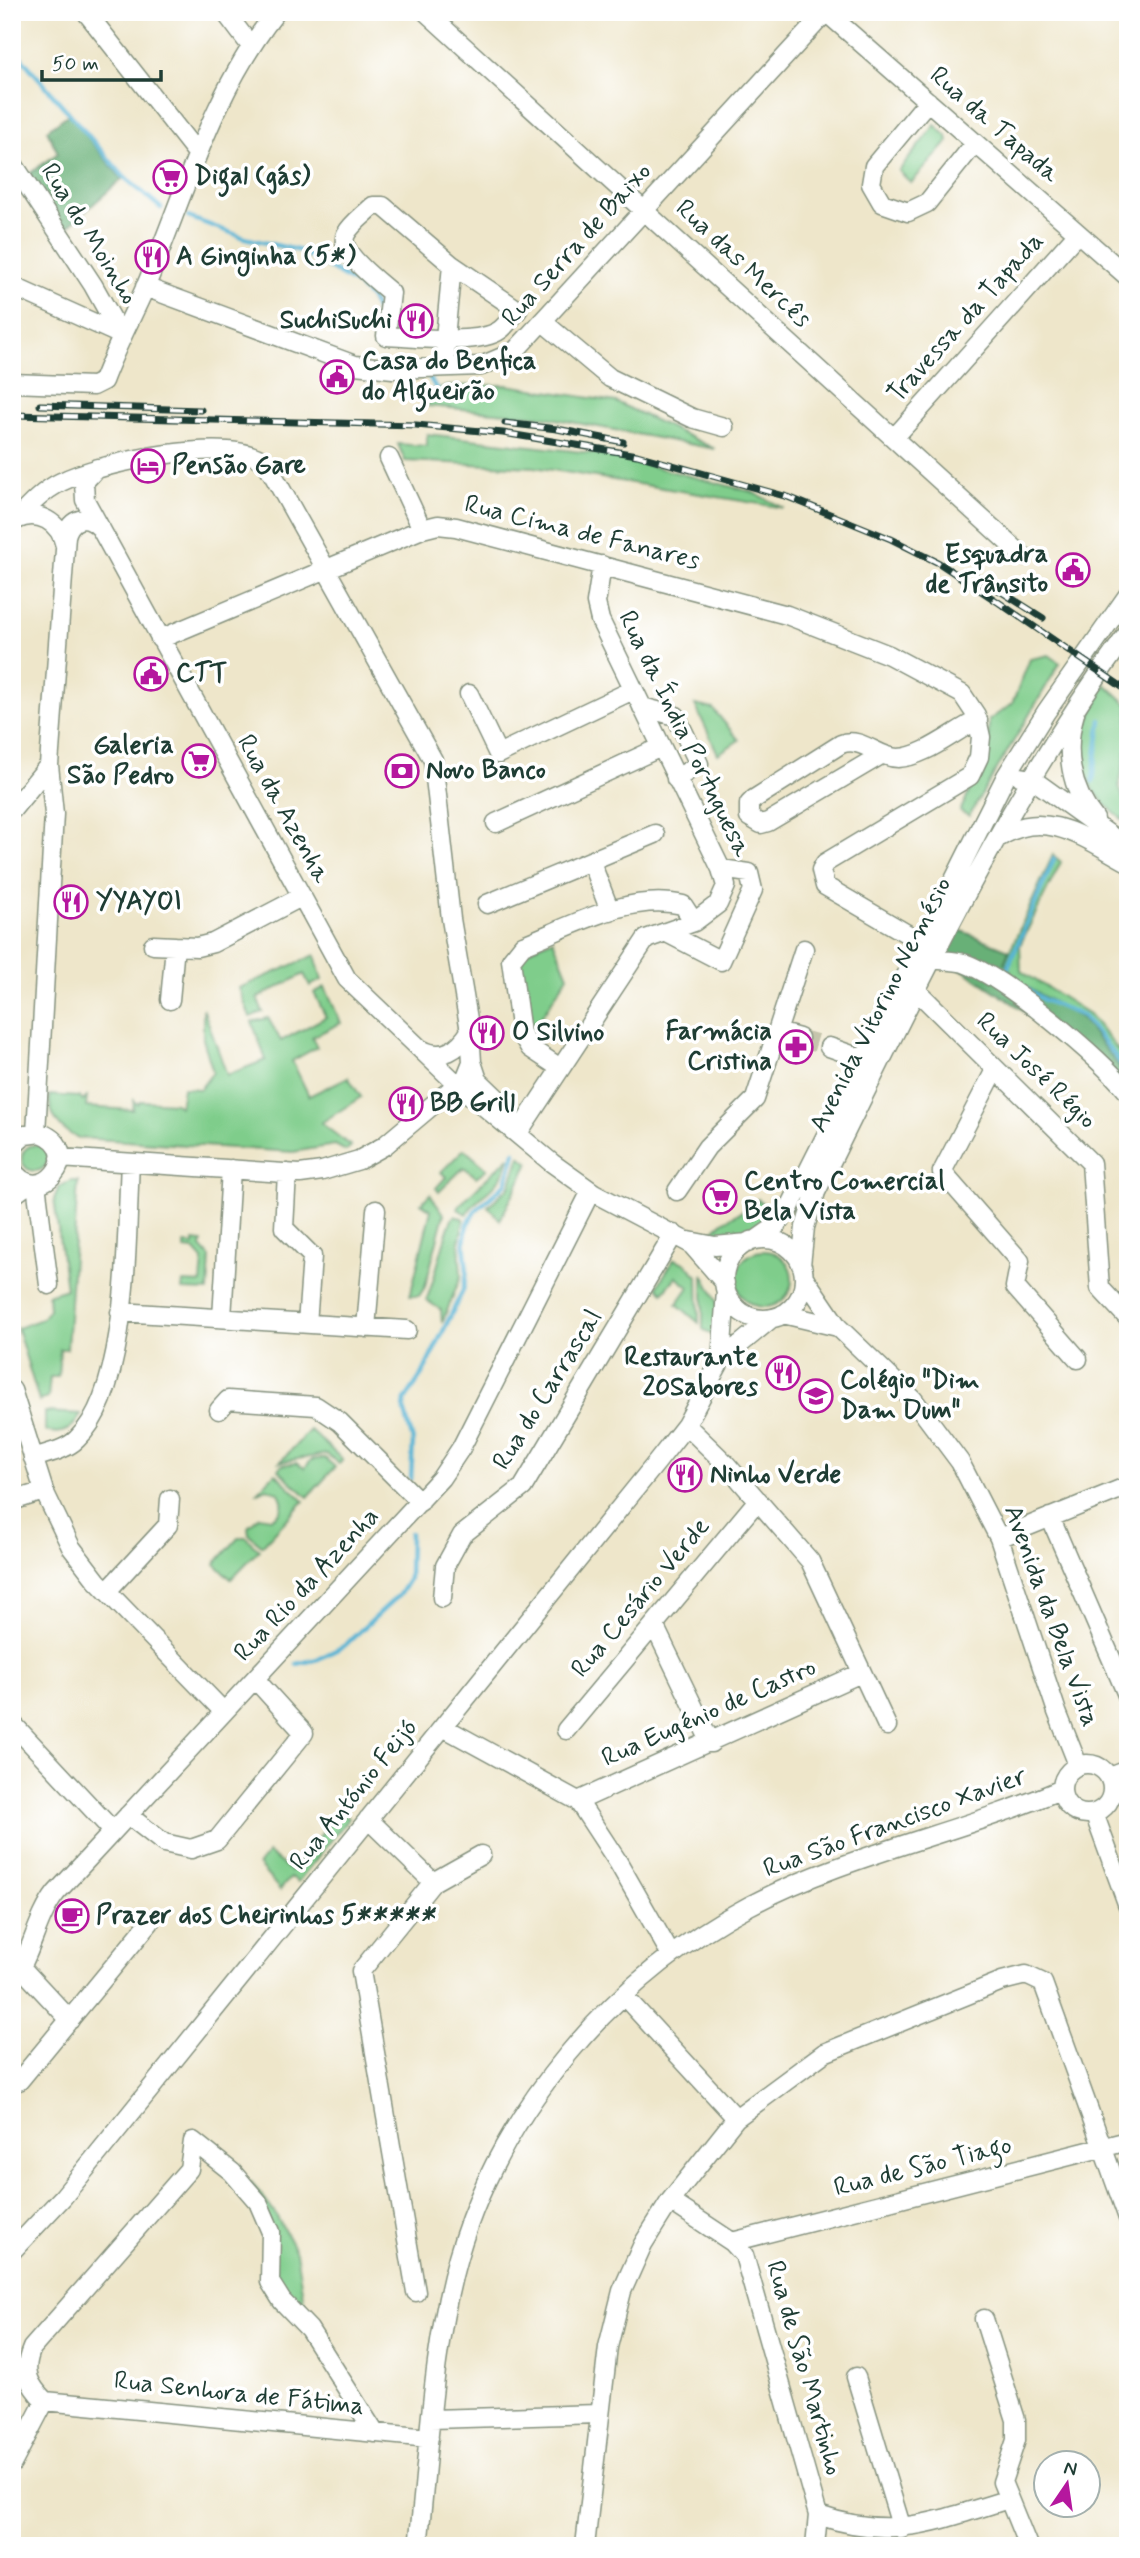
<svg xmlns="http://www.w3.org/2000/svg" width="1140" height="2558" font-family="Mynerve,sans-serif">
<rect width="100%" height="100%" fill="#fff"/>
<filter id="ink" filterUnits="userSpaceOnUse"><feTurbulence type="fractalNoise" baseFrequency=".0143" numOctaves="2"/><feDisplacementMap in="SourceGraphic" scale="14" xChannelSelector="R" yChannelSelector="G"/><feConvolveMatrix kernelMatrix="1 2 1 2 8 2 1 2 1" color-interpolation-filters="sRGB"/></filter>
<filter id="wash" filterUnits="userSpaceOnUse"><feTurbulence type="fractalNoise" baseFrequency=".00686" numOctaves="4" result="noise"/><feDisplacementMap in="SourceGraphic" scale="28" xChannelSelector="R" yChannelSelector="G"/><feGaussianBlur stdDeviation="1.57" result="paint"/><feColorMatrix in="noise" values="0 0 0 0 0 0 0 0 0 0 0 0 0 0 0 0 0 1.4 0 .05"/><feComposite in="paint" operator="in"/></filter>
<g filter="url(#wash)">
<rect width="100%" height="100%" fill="#eee6ca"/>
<!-- green -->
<path fill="#7fcd8b" stroke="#4f8560" stroke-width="2" d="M 935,125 L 947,136 L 948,142 L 911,183 L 899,171 Z
M 507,385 L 616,402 L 715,449 L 540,416 L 428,406 L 428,394 L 447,386 Z
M 427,434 L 608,455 L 752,492 L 784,508 L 534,467 L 405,461 L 398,444 L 427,446 Z
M 1049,655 L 1060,663 L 969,816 L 960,811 L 988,754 L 989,720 L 1012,704 L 1030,659 Z
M 1105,684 L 1128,705 L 1128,744 L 1119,786 L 1127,810 L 1123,820 C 1068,778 1076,740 1105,684 Z
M 695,705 L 713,709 L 739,740 L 718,754 Z
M 1053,855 L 1061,862 L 1020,945 L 1021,971 L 1089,1014 L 1128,1062 L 1128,1078 L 1081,1018 L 1016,981 L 1005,962 Z
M 553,939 L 568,976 L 538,1022 L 529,1025 L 517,964 L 520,954 Z
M 315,955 L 322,980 L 310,986 L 304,974 L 257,998 L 263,1012 L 250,1017 L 239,988 Z
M 325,987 L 341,1023 L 312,1037 L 317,1047 L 292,1061 L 309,1096 L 348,1077 L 361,1097 L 321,1123 L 351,1146 L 346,1151 L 335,1145 L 293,1152 L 79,1138 C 59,1131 50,1115 49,1095 L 79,1097 L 83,1101 L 87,1097 L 86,1107 L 133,1110 L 134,1100 L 137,1104 L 141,1101 L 175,1103 L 180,1107 L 183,1088 L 200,1089 L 213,1072 L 203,1039 L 203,1008 L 227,1075 L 266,1060 L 252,1022 L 268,1018 L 281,1041 L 326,1017 L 314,993 Z
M22 1158a13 13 0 1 1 26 0a13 13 0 1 1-26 0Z
M 464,1149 L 487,1169 L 476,1177 L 464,1167 L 439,1192 L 436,1188 L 446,1177 L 441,1172 Z
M 520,1156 L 529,1163 L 500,1220 L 488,1206 L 510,1186 Z
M 509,1157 C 501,1190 483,1190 466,1214 L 458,1209 C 460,1201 499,1168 509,1157 Z
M 71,1181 L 78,1181 L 67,1349 L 60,1349 L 58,1377 L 50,1377 L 48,1398 L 39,1401 L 17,1328 L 42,1319 L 49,1309 L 48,1295 L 66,1289 L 54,1199 L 59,1187 Z
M 430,1194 L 444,1214 L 425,1287 L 419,1296 L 410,1296 L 431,1210 L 421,1203 Z
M 758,1199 L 772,1213 C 755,1230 734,1238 710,1236 C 723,1215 741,1217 758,1199 Z
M 455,1215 L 464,1219 L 459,1242 L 461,1276 L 442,1323 L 441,1310 L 426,1300 C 435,1283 447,1220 455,1215 Z
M 194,1241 L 202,1242 L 201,1247 L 210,1257 L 208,1291 L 182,1290 L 183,1282 L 201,1283 L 203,1260 L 194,1250 L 185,1249 L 185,1244 L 194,1245 Z
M736 1279a28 28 0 1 1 56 0a28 28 0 1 1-56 0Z
M 674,1259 L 685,1263 L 698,1276 L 699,1323 L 677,1304 L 689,1287 L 676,1277 L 663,1293 L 657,1287 Z
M 703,1274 L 717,1301 L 716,1338 L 703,1329 Z
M 45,1412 L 81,1414 C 73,1430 61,1436 45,1431 Z
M 310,1430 L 343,1460 L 339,1464 L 327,1454 L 280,1462 Z
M 325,1458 L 335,1467 L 308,1497 L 278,1470 L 282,1465 L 296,1463 L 305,1468 L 311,1460 Z
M 275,1473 L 304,1501 L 262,1546 L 249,1534 L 248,1527 L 259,1516 L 272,1518 C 284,1513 285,1502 278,1492 L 267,1488 L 256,1493 Z
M 239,1537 L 246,1537 L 259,1550 L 231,1579 L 215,1564 Z
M 340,1811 L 349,1818 L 298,1882 L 291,1877 L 280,1890 L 258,1865 L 268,1853 L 291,1871 Z
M 250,2180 L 276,2215 L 296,2252 L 306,2315 L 277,2307 L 266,2293 L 262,2282 L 268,2240 Z"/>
<!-- forest -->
<path fill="#67b077" stroke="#437656" stroke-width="2" d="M 69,114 L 122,179 L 65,229 L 29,174 L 58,153 L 47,130 Z
M 957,929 L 1009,950 L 1005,962 L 1016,981 L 1081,1018 L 1128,1078 L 1128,1104 L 1050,1028 L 940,955 Z"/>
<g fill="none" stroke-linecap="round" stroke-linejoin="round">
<!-- stream -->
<path stroke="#56b4d4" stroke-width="4.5" d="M 12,47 L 124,177 L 161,208
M 188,217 L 245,238 L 301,251 L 358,285 L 371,299 L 378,314
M 430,378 L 442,399
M 1093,781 L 1101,720
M 1004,976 L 1054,859
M 1018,984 L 1044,1000 L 1083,1016 L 1128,1072
M 411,1479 L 413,1441 L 404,1409 L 405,1400 L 423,1373 L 463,1290 L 467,1272 L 464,1242 L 467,1225 L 475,1211 L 506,1183 L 515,1152
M 297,1664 L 318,1659 L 344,1646 L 399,1595 L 409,1579 L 410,1533"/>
</g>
</g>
<g filter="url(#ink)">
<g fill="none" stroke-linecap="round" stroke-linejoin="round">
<!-- minor-tunnel -->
<path stroke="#c5c4ac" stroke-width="18" stroke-dasharray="18 9" stroke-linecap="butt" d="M 799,1038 L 829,1047"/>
<defs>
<path id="minor" d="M 86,12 L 196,152
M 225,12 L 250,45
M 426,12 L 1023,556
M 928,101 L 874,166 L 871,184 L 882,203 L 908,212 L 927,203 L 975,143
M 12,162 L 93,285 L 121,335
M 12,286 L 121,335
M 145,287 L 355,365 L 393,369 L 481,366 L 514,352 L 826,12 L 1128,277
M 543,322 L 610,378 L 692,418 L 724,427
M 446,367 L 445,338 L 452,265 L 383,206 L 373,206 C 365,214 351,224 346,234 C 337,252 378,281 391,293 L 386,336 C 414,337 478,346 500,330 C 507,325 512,316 518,310 L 452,265
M 12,383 L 93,386 L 103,381 C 115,349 131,319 145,288 C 185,194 211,94 276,12
M 894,438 L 1077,234
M 389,458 L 422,529
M 97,468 L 84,482 L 85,500 L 347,979 L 458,1085 L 552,1163 L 594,1193 L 691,1244 L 725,1283
M 16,520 C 38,509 60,522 65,546
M 12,524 C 27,508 42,491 61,482 C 98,463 235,433 267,464 L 433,760 L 451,919 L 470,1031 L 472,1062 L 466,1077 L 384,1146 L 359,1160 L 322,1171 L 300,1174 L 60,1158
M 160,639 L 422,529 L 438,525 L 456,527 L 787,615 L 889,655 L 962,694 L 976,715 L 981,737 L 979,757 L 970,776 L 825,863 L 821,870 L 825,886 L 921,942
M 469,694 L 498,754 L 633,690
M 642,707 L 676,716 L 699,764 L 676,779
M 1075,713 C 1064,750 1070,789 1095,819
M 881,755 L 768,822 L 761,824 L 749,817 L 749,804 L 754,799 L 841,744 C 861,736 878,758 898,758 C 925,757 954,731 978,720
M 1021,777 L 1032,779 L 1128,848
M 12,810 L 49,765
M 496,823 L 661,747
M 1000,837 C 1046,807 1087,840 1128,862
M 591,862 L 610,911
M 487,904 L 655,834
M 665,932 L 721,961 L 753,890 L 749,873 L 721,869
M 153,945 L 197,947 L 213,943 L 301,897
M 931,959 C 941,961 954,960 964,963 C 1006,978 1099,1057 1128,1092
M 916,990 L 1091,1163 L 1100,1288 L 1128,1318
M 170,1000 L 175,946
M 777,1032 L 799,1038
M 829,1047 L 863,1059
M 421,1049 C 442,1061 458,1050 470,1031
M 472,1062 L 478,1080 L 503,1104 L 517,1130
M 560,1068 L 530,1048 L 521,1033 L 511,960 L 523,945 C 572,926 630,892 683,905 L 694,922
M 995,1070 L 942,1172 L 1020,1261 L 1015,1287 L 1078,1359
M 36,1133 L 54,814 L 49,765 L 66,536 C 71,518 86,514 99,527
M 518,1133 L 646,939 L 694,922 L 718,904 L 726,886 L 721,869 L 600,620 L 596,603 L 602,565
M 12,1147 L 25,1135 L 41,1133 C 88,1151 39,1211 12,1169
M 287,1173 L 284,1228 L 312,1256 L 307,1324
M 36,1184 L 49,1285
M 677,1191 L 707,1147 L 755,1099 L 804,949
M 12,1196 L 30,1183
M724 1279a40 40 0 1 1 80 0a40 40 0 1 1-80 0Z
M 756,1240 L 776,1226 L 790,1207 L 1006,776 L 1046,712 L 1128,595
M 689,1241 L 715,1246 L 748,1243
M 801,1265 L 805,1227 L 816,1192 C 911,1001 1001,805 1128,633
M 804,1277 L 838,1327 L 913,1399 L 960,1462 L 999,1538 L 1057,1712 L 1078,1765
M 120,1312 L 407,1330
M 783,1314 L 838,1327
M 222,1318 L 231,1169
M 366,1328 L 376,1210
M 721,1360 L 726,1291
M 12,1390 L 44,1491 L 71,1547 L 97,1581 L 224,1712
M 219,1410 L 228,1400 L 316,1406 L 340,1422 L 420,1502
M 686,1425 L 726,1464 L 810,1561 L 887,1726
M 33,1458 C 48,1453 66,1450 77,1439 C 130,1390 126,1232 130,1163
M 12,1501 L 44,1491
M 1050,1517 L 1128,1697
M 999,1538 L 1128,1486
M 107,1591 L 168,1525 L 170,1499
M 442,1598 L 445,1566 L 462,1535 L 523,1487 L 674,1234
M 654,1625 L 711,1743
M 12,1723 L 113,1831
M 443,1727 L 578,1801 L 618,1862 L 671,1955
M 566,1730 L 758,1500
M1062 1789a25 25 0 1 1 50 0a25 25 0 1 1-50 0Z
M 1110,1777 L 1128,1770
M 578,1801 L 861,1673
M 1094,1813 L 1128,1906
M 128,1815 L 164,1843 L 191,1849 L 217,1840 L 304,1733 L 255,1679
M 368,1819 L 433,1882 L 361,1971 L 416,2292
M 433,1882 L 481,1855
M 15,1961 L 70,2020
M 12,1979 C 31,1959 35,1920 56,1893 L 441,1478 L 461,1448 L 591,1191
M 624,1996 L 736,2118
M 19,2081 L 150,1922
M 670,2201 L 732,2242 L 744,2255 L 818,2515 L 815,2546
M 732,2242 L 1128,2141
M 12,2251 L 63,2197 L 657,1462 L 686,1425 L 721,1360 L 772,1318
M 984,2319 L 1016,2420 L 1016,2440 L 1002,2482 L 1028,2546
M 856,2377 L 902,2529
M 45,2401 L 429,2438
M 431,2419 L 598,2414
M 12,2464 L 45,2401 C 28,2384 22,2371 32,2348 L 189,2169 L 193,2141 L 232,2172 L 258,2202 L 271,2232 L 270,2282 L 282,2301 L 309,2329 L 375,2433
M 818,2515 C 894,2541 936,2521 1009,2499
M 418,2546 C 429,2451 432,2349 458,2257 C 500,2111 614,1977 749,1906 C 848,1854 960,1833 1062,1789
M 585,2546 L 608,2347 L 622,2291 L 643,2244 L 670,2201 L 736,2118 L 824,2053 L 1002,1981 L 1026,1975 L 1043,1983 L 1128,2218"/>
</defs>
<!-- minor casing -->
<use href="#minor" stroke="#86927f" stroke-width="21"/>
<!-- minor -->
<use href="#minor" stroke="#fff" stroke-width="18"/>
<defs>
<path id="rail" d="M 40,405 L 201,410
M 12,415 L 416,425 L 503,433 L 637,455 L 788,497 L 891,539 L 939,563 L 998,602 L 1128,691
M 505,423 L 557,429 L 623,442
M 978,577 L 1043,618"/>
</defs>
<!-- rail casing -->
<use href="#rail" stroke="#1f3d34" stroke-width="7"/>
<!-- rail -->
<use href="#rail" stroke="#fff" stroke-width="4.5" stroke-dasharray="13" stroke-linecap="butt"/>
</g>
</g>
<!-- icons -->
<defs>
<symbol id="supermarket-ring" viewBox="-11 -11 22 22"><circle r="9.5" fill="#fff" stroke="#b5179e" stroke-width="1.5"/><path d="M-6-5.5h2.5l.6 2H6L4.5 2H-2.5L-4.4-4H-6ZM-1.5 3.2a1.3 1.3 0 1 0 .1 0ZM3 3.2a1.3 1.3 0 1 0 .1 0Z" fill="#b5179e"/></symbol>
<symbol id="restaurant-ring" viewBox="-11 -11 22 22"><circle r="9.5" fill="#fff" stroke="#b5179e" stroke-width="1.5"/><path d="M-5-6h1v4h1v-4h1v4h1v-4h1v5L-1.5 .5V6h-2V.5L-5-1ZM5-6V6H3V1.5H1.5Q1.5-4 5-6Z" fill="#b5179e"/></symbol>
<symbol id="civic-ring" viewBox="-11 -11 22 22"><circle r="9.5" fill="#fff" stroke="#b5179e" stroke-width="1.5"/><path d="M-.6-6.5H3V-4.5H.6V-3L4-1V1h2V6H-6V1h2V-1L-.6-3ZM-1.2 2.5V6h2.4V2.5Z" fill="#b5179e"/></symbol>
<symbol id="hotel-ring" viewBox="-11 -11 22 22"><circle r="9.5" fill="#fff" stroke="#b5179e" stroke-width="1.5"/><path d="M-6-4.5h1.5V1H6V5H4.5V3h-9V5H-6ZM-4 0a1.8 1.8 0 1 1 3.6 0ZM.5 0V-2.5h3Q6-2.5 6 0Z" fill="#b5179e"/></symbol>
<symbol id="bank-ring" viewBox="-11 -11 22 22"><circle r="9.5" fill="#fff" stroke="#b5179e" stroke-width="1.5"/><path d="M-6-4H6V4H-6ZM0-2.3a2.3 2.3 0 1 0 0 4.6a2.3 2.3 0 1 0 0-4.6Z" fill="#b5179e"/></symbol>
<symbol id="pharmacy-ring" viewBox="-11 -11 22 22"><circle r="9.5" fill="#fff" stroke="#b5179e" stroke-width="1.5"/><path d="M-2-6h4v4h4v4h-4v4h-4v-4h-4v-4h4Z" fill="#b5179e"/></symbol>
<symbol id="school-ring" viewBox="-11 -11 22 22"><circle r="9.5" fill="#fff" stroke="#b5179e" stroke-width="1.5"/><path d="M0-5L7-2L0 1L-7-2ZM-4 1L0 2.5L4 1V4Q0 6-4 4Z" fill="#b5179e"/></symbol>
<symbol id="cafe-ring" viewBox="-11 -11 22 22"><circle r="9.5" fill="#fff" stroke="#b5179e" stroke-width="1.5"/><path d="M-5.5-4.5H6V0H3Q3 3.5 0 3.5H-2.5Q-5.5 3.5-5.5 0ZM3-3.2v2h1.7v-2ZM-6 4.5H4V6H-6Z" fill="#b5179e"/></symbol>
</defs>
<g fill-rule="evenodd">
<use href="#supermarket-ring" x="151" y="158" width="38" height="38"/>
<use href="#restaurant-ring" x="133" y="238" width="38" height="38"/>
<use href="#restaurant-ring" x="397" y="302" width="38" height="38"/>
<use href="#civic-ring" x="318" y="358" width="38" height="38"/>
<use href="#hotel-ring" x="129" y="447" width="38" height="38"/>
<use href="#civic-ring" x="1054" y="551" width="38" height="38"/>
<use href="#civic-ring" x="132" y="655" width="38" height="38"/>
<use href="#supermarket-ring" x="180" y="742" width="38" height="38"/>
<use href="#bank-ring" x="383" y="752" width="38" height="38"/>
<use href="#restaurant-ring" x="52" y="883" width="38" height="38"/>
<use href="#restaurant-ring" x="468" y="1014" width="38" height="38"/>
<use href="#pharmacy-ring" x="777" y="1028" width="38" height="38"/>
<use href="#restaurant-ring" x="387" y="1085" width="38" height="38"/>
<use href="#supermarket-ring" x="701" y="1178" width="38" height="38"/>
<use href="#restaurant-ring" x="764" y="1354" width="38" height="38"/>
<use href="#school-ring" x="797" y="1377" width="38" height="38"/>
<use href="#restaurant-ring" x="666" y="1456" width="38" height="38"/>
<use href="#cafe-ring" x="53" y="1897" width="38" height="38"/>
</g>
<g text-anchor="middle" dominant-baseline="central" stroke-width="7" stroke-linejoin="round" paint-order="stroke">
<!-- street labels -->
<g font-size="26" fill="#1f3d34" stroke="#fff">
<text transform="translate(994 125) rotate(41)">Rua da Tapada</text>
<text transform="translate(89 234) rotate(58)">Rua do Moinho</text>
<text transform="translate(577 245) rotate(-48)">Rua Serra de Baixo</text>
<text transform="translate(743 264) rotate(43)">Rua das Mercês</text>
<text transform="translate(966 318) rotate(-48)">Travessa da Tapada</text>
<text transform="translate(582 533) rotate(14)">Rua Cima de Fanares</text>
<text transform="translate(684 734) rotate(64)">Rua da Índia Portuguesa</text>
<text transform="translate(283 809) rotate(61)">Rua da Azenha</text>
<text transform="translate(881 1005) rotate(-63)">Avenida Vitorino Nemésio</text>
<text transform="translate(1036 1071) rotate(44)">Rua José Régio</text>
<text transform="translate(548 1390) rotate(-58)">Rua do Carrascal</text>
<text transform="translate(307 1585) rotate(-47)">Rua Rio da Azenha</text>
<text transform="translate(641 1598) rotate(-50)">Rua Cesário Verde</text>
<text transform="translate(1051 1616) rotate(70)">Avenida da Bela Vista</text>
<text transform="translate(709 1713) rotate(-24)">Rua Eugénio de Castro</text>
<text transform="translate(354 1795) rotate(-51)">Rua António Feijó</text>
<text transform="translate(895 1823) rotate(-20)">Rua São Francisco Xavier</text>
<text transform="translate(923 2167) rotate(-14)">Rua de São Tiago</text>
<text transform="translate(804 2368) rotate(74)">Rua de São Martinho</text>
<text transform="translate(239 2394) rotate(6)">Rua Senhora de Fátima</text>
</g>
<!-- poi labels -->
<g font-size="26" font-weight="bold" fill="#1f3d34" stroke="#fff" text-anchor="start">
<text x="194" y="177">Digal (gás)</text>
<text x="176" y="257">A Ginginha (5*)</text>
<text x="392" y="321" text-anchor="end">SuchiSuchi</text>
<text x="362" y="362">Casa do Benfica<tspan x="362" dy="30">do Algueirão</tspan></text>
<text x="172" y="466">Pensão Gare</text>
<text x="1048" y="555" text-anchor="end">Esquadra<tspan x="1048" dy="30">de Trânsito</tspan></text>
<text x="176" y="674">CTT</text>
<text x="174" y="746" text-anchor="end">Galeria<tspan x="174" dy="30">São Pedro</tspan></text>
<text x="426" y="771">Novo Banco</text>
<text x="96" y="902">YYAYOI</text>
<text x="772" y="1032" text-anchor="end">Farmácia<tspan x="772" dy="30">Cristina</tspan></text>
<text x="512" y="1033">O Silvino</text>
<text x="430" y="1104">BB Grill</text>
<text x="744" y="1182">Centro Comercial<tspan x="744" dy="30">Bela Vista</tspan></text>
<text x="758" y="1358" text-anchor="end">Restaurante<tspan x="758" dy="30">20Sabores</tspan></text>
<text x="840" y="1381">Colégio "Dim<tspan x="840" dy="30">Dam Dum"</tspan></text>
<text x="710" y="1475">Ninho Verde</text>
<text x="96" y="1916">Prazer dos Cheirinhos 5*****</text>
</g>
</g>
<!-- margin -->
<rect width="1140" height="2558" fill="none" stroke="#fff" stroke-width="42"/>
<!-- north arrow -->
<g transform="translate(1067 2484) rotate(13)"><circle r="33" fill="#ffffff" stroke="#a5b1ae" stroke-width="2"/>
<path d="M0-5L12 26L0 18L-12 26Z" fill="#b5179e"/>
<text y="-10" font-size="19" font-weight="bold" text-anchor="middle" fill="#1f3d34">N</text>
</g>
<!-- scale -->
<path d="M42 70v10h119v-10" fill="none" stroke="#1f3d34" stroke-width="3.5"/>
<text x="52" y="70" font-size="21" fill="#1f3d34" stroke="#ffffff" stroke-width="5" paint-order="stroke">50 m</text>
</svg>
